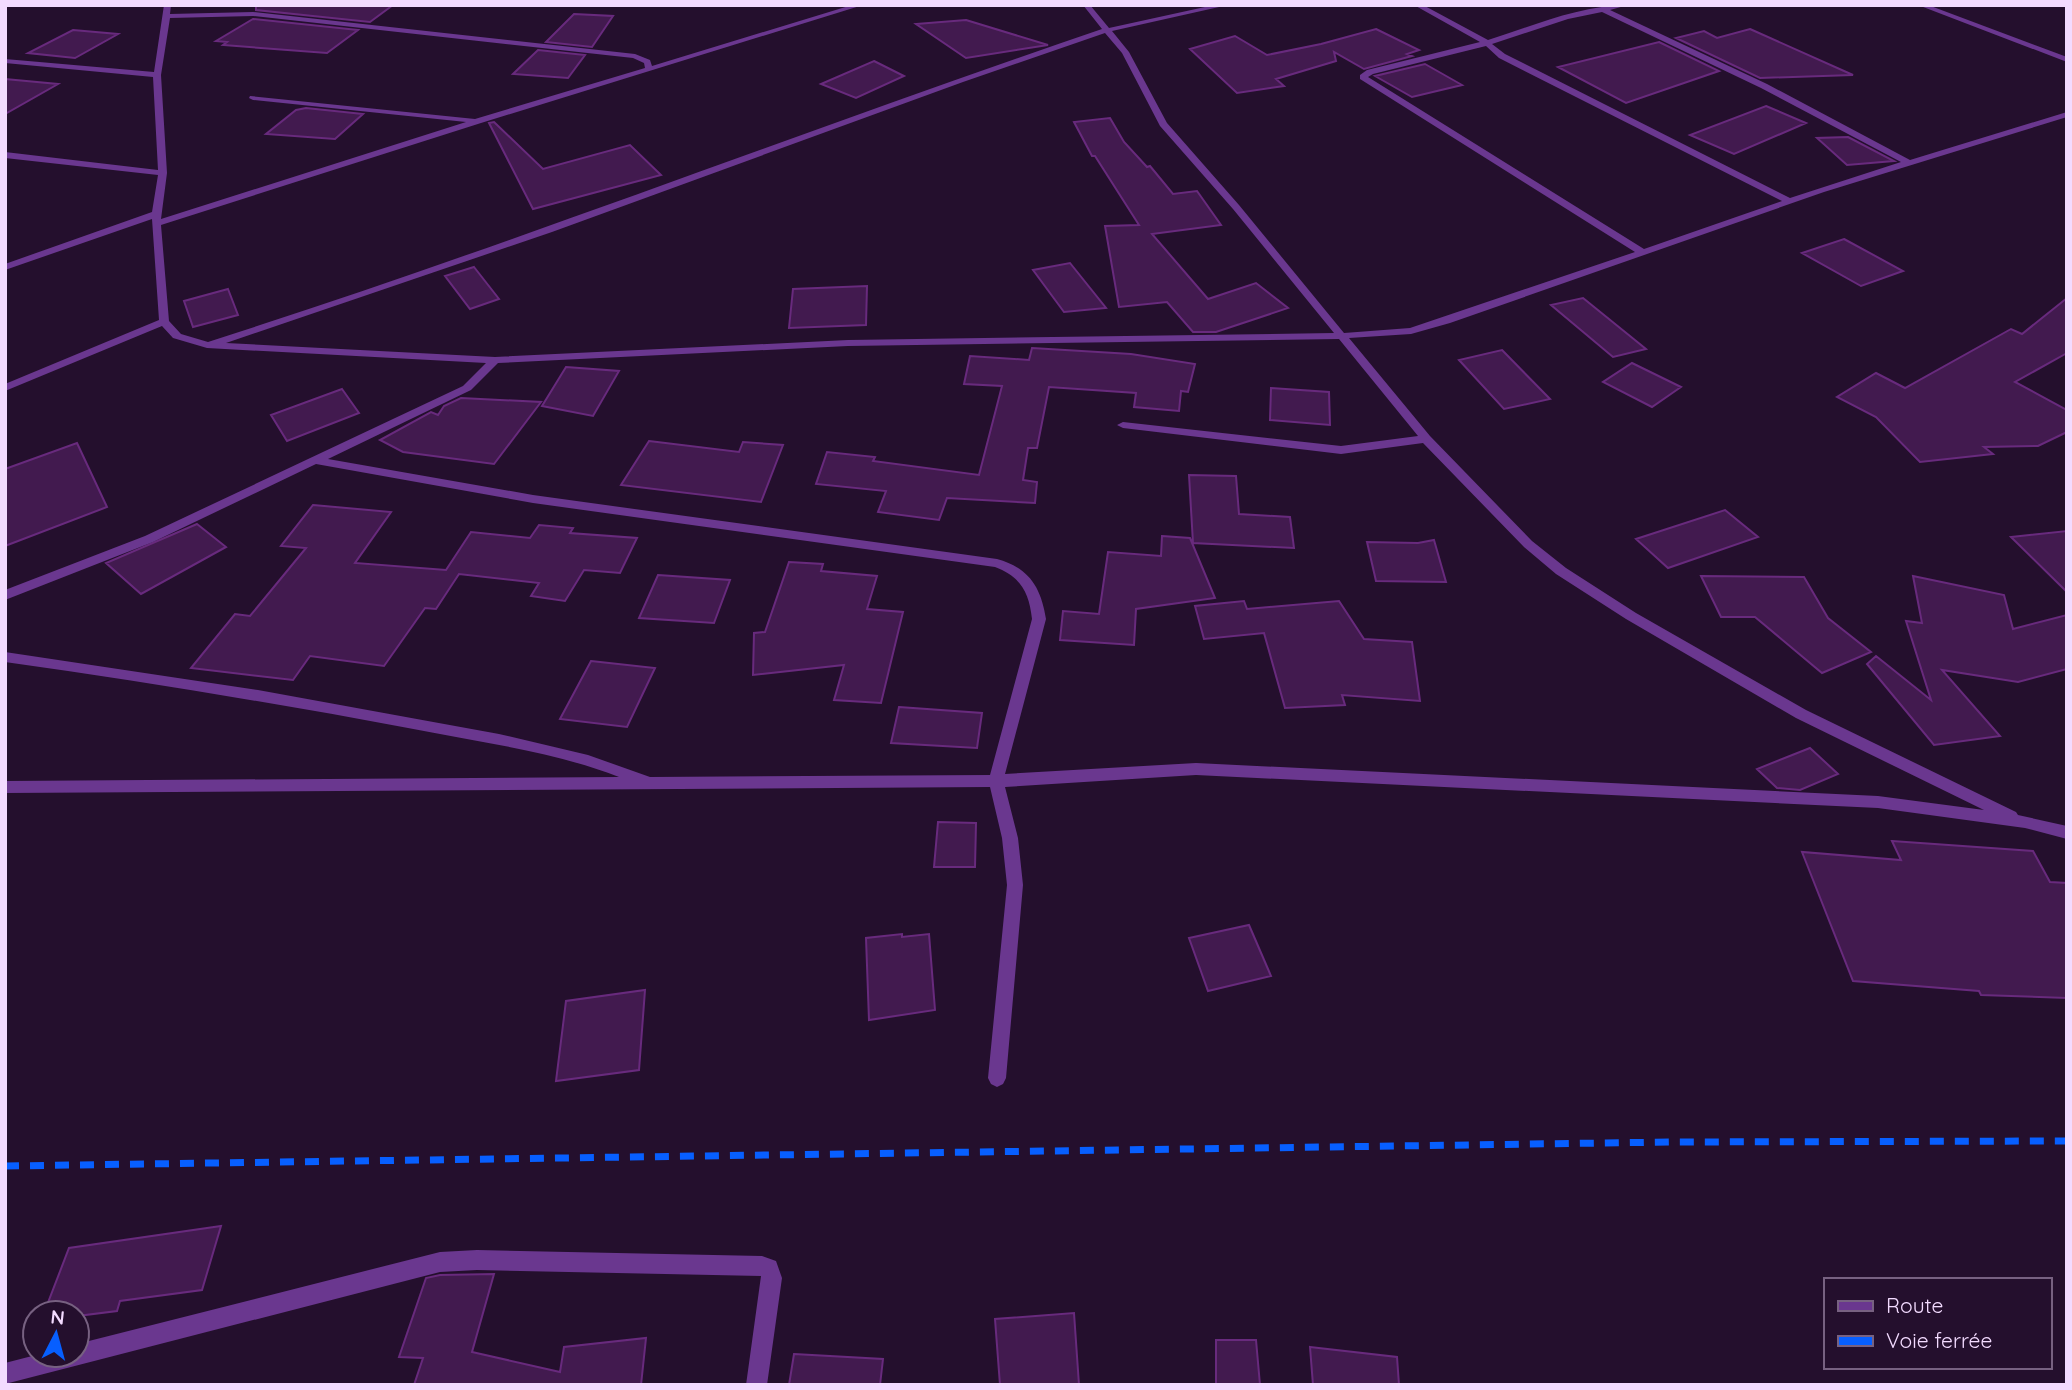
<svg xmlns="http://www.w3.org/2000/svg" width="2072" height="1390" font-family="Quicksand,sans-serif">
<rect width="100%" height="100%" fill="#240f2d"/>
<!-- building -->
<path fill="#421a4f" stroke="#682a7d" stroke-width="2" d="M 256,5 L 393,5 L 370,22 L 256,10 Z
M 574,14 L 613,16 L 592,47 L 546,42 Z
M 253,19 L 358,30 L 327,53 L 223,45 L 227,42 L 216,41 Z
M 966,20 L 1048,45 L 966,58 L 916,24 Z
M 1376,29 L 1419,50 L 1407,54 L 1412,56 L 1364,69 L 1334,52 L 1336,61 L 1276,79 L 1284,86 L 1237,93 L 1190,49 L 1235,36 L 1267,55 L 1321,44 Z
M 1750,29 L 1853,75 L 1760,78 L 1676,38 L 1704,31 L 1717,38 Z
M 73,30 L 118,34 L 75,58 L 28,53 Z
M 1659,42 L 1719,71 L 1626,103 L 1558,67 Z
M 538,50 L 585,55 L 568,78 L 513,74 Z
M 874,61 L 904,76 L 856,98 L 821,84 Z
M 1425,64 L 1462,85 L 1412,97 L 1375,76 Z
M 5,79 L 58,84 L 5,114 Z
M 1766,106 L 1806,123 L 1734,154 L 1690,135 Z
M 306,108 L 363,114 L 335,139 L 266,134 L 296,110 Z
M 1110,118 L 1124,142 L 1147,167 L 1150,166 L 1173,194 L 1197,191 L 1221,225 L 1152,234 L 1208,299 L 1256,283 L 1288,308 L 1216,332 L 1193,332 L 1167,302 L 1119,307 L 1105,226 L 1139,225 L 1095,156 L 1092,156 L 1074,122 Z
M 494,122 L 543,169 L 630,145 L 661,175 L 533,209 L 489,123 Z
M 1848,137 L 1894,161 L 1847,165 L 1817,138 Z
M 1844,239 L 1903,271 L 1861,286 L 1802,253 Z
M 1070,263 L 1106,308 L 1064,312 L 1033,270 Z
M 474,267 L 499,299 L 470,309 L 445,276 Z
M 867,286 L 866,325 L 789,328 L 793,289 Z
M 228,289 L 238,315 L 193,327 L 184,301 Z
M 1583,298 L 1646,349 L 1613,357 L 1551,305 Z
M 2067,298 L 2067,353 L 2015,382 L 2067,410 L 2067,432 L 2038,446 L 1984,447 L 1993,454 L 1920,462 L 1876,417 L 1837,397 L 1876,373 L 1905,388 L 2011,329 L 2022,334 Z
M 1032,348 L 1131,354 L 1195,364 L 1188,392 L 1181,391 L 1179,411 L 1134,407 L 1136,393 L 1049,387 L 1037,448 L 1028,448 L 1023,480 L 1037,482 L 1035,503 L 947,498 L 939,520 L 878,512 L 886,491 L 816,484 L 827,452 L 875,457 L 873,461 L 979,475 L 1002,386 L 964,384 L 970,356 L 1029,360 Z
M 1502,350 L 1550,399 L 1504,409 L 1459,360 Z
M 1632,363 L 1681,387 L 1652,407 L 1603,382 Z
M 566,367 L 619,371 L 593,416 L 542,406 Z
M 1271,388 L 1329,392 L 1330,425 L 1270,420 Z
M 342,389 L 359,413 L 287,441 L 271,415 Z
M 461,398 L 541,402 L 494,464 L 403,452 L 380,440 L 431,412 L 438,415 L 444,406 Z
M 649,441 L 739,452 L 743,442 L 783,445 L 761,502 L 621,485 Z
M 77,443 L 107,507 L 5,546 L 5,469 Z
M 1189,475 L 1236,476 L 1239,514 L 1290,517 L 1294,548 L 1193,543 Z
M 313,505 L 391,512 L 355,563 L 446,570 L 471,532 L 530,538 L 539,525 L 573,528 L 570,533 L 637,538 L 620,573 L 584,570 L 565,601 L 531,596 L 539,583 L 459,574 L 436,609 L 425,608 L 384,666 L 310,656 L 293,680 L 191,668 L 235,614 L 250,616 L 306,548 L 281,546 Z
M 1725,510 L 1758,537 L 1668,568 L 1636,539 Z
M 197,524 L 226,547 L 141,594 L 106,563 Z
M 2067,531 L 2067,592 L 2011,537 Z
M 1162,536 L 1190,538 L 1215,598 L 1136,609 L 1134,645 L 1060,640 L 1063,611 L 1099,614 L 1108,552 L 1161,556 Z
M 1434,540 L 1446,582 L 1376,581 L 1367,542 L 1418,543 Z
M 789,562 L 823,564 L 821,571 L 877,576 L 867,609 L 903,612 L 881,703 L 834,700 L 844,665 L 753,675 L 754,633 L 765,632 Z
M 658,575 L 730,580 L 714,623 L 639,618 Z
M 1701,576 L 1804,577 L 1828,618 L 1871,652 L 1822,673 L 1755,617 L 1721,617 Z
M 1913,576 L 2004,595 L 2013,629 L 2067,615 L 2067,669 L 2018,682 L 1942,670 L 2000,736 L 1934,745 L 1867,664 L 1876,656 L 1931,700 L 1906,621 L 1922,623 Z
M 1244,601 L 1247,609 L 1339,601 L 1364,639 L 1412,642 L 1420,701 L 1342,695 L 1345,705 L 1285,708 L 1264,633 L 1204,639 L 1195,606 Z
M 591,661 L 655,668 L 627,727 L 560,719 Z
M 899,707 L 982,713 L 977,748 L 891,743 Z
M 1810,748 L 1838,774 L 1800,790 L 1777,788 L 1757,769 Z
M 938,822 L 976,823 L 975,867 L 934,867 Z
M 1892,841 L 2033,851 L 2050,882 L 2067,883 L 2067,998 L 1981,995 L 1979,991 L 1853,981 L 1802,852 L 1901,860 Z
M 1249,925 L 1271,976 L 1208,991 L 1189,938 Z
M 902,934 L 902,937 L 929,934 L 935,1010 L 869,1020 L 866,938 Z
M 645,990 L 639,1070 L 556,1081 L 566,1001 Z
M 221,1226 L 202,1290 L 120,1301 L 117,1311 L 77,1316 L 77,1313 L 44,1313 L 69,1248 Z
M 494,1274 L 472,1352 L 560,1372 L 564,1347 L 646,1338 L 641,1385 L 414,1385 L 423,1358 L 399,1357 L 426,1278 L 440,1275 Z
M 1074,1313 L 1079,1385 L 1000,1385 L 995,1319 Z
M 1216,1340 L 1256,1340 L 1260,1385 L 1216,1385 Z
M 1310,1347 L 1397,1357 L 1399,1385 L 1313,1385 Z
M 794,1354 L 883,1359 L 880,1385 L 789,1385 Z"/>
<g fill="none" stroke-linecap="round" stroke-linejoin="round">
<!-- minor -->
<path fill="#6a378f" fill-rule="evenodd" d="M 164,5 L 171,5 L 170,14 L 253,12 L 635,54 L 650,60 L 652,66 L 852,5 L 863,5 L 481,123 L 161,225 L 169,321 L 181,334 L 208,342 C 508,246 803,131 1102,29 L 1083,5 L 1090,5 L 1109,28 L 1214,5 L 1228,5 L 1112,31 L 1129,52 L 1167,123 L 1239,205 L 1344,333 L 1410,328 L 1635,252 L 1360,79 L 1360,75 L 1367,70 L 1480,42 L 1414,5 L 1423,5 L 1488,40 C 1533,26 1580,5 1628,5 L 1610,10 L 1767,84 L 1910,160 L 2067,112 L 2067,117 L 1824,192 L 1450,323 L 1411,334 L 1349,338 L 1430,436 L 1532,541 L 1566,568 L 1636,613 L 1806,710 L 2016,812 L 2018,815 L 2067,826 L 2067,839 L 2025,828 L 1878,808 L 1196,775 L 1005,787 L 1018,838 L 1023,885 L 1006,1078 L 1003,1084 L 997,1087 L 991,1084 L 988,1078 L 1007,885 L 1002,838 L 990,787 L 5,793 L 5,781 L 619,777 C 552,751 478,742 408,728 C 274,703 140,681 5,662 L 5,652 L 258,690 L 499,734 L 588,755 L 650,777 L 990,775 L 1032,619 C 1029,592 1021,577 995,567 L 533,503 L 316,464 L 153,542 L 5,600 L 5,590 L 145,536 L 463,386 L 486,363 L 207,348 L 173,338 L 162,326 L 5,391 L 5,384 L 159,320 L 152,219 L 5,270 L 5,264 L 152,212 L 158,175 L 5,158 L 5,152 L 158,170 L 153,77 L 5,63 L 5,59 L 154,72 ZM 1602,12 L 1761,88 L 1901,162 L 1790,198 L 1505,54 L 1492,44 L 1568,19 ZM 253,16 L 633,58 L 644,63 L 645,68 L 475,119 L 250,96 L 249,98 L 253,100 L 466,122 L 161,219 L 167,173 L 161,75 L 170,18 ZM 1105,33 L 1122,53 L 1160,126 L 1233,209 L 1334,333 L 848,340 L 495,357 L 226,343 L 552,232 L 963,82 ZM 1486,46 L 1499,58 L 1782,201 L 1644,249 L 1368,77 L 1373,74 ZM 1339,339 L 1418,436 L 1341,446 L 1123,422 L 1117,425 L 1123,428 L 1341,454 L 1423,443 L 1524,547 L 1556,574 L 1626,619 L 1796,718 L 1984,810 L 1878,796 L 1196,763 L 1005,774 L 1046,619 C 1041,587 1029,568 997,559 L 533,495 L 328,459 L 471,390 L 498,363 L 848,346 Z
M 1918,5 L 1928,5 L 2067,57 L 2067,62 Z
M 477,1250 L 762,1256 L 776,1261 L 782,1278 L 767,1385 L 746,1385 L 761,1276 L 477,1270 L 440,1272 L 5,1384 L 5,1363 L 36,1355 L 77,1355 L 77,1344 L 440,1252 Z"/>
<!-- rail -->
<path stroke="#075fff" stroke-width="7" stroke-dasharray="14 11" stroke-linecap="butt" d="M 5,1166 L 1673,1142 L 2067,1141"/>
</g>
<!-- border -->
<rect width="2072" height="1390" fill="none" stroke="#f3dbff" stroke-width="14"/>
<!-- legend -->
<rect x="1824" y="1278" width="228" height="91" fill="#240f2d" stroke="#776181" stroke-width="2"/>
<rect x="1838" y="1301" width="35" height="10" fill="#6a378f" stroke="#776181" stroke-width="2"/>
<text x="1886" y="1313" font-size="21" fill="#f3dbff">Route</text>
<rect x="1838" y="1336" width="35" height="10" fill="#075fff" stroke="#776181" stroke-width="2"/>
<text x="1886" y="1348" font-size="21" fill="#f3dbff">Voie ferrée</text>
<!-- north arrow -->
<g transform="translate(56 1334) rotate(6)"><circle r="33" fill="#240f2d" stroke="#776181" stroke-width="2"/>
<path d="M0-5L12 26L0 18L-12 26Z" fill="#075fff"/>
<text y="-10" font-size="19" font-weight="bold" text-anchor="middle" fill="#f3dbff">N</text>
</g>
</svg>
